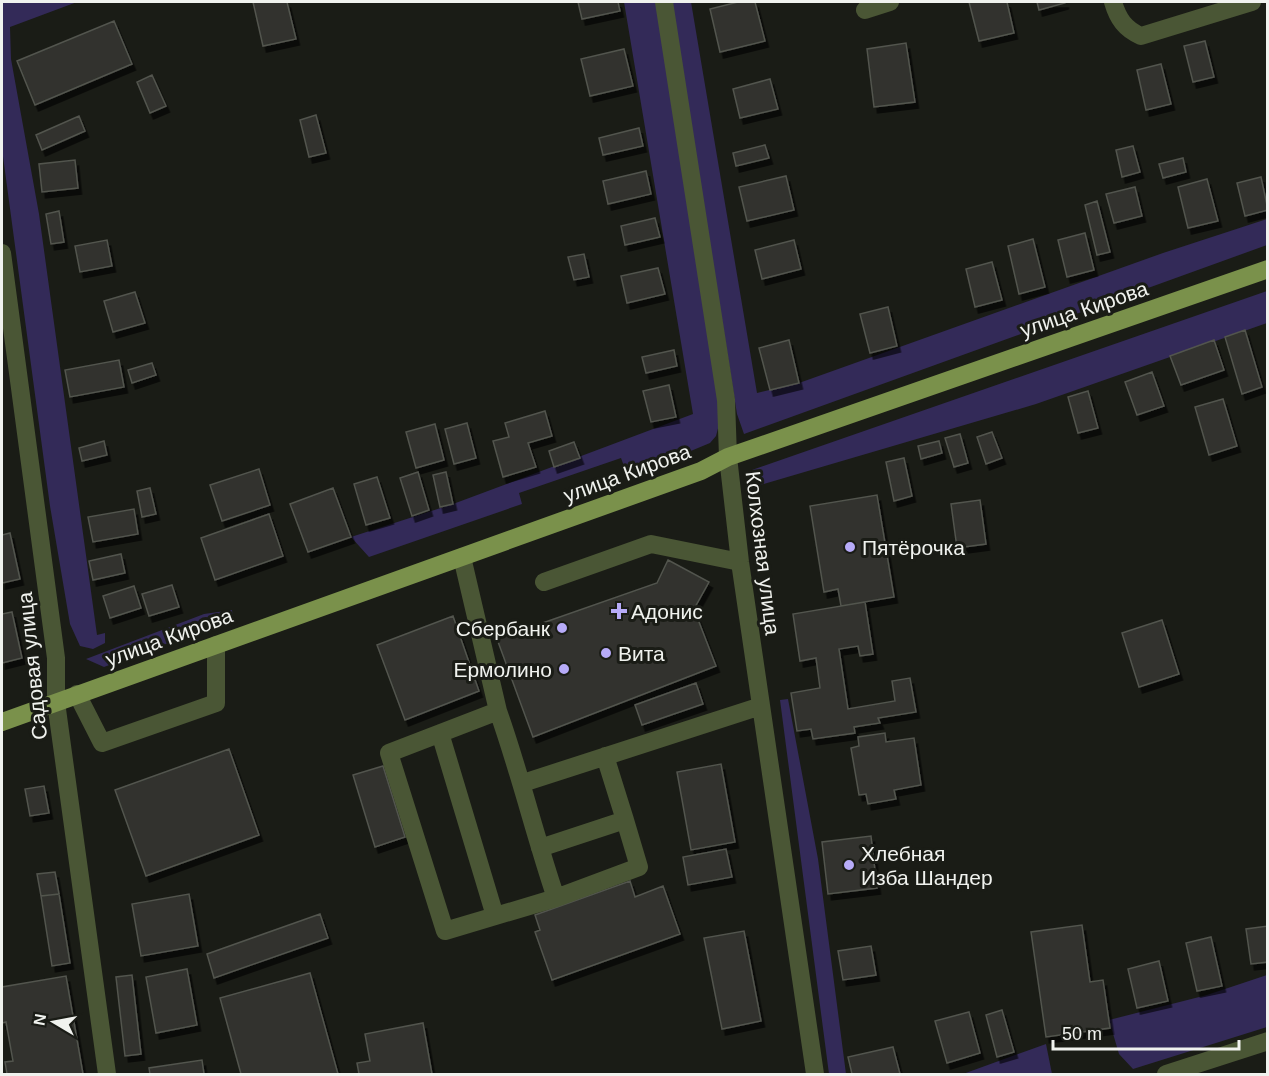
<svg xmlns="http://www.w3.org/2000/svg" width="1269" height="1076" font-family="Helvetica,sans-serif">
<defs>
<filter id="shadow"><feDropShadow dx="3.5" dy="6" stdDeviation="0" flood-color="#0009"/></filter>
</defs>
<rect width="100%" height="100%" fill="#1a1c16"/>
<!-- green -->
<path fill="#332a58" d="M 2,2 L 77,2 L 10,27 L 11,59 L 39,214 L 97,635 L 105,633 L 105,643 L 93,649 L 80,646 L 70,624 L 50,506 L 2,149 Z
M 624,2 L 656,2 L 722,413 L 716,436 L 710,443 L 628,477 L 621,458 L 519,493 L 522,504 L 369,557 L 351,537 L 453,504 L 693,414 Z
M 671,2 L 691,2 L 757,393 L 799,383 L 1163,253 L 1267,219 L 1267,245 L 744,434 L 737,414 Z
M 1267,291 L 1267,323 L 1036,404 L 757,486 L 752,470 Z
M 232,610 L 233,619 L 104,667 L 86,659 L 204,614 Z
M 788,699 L 818,859 L 846,1074 L 829,1074 L 780,700 Z
M 1267,975 L 1267,1027 L 1133,1069 L 1119,1054 L 1109,1020 L 1207,995 Z
M 1046,1044 L 1052,1074 L 963,1074 Z"/>
<!-- building -->
<path fill="#30332d" stroke="#52544e" stroke-width="1.5" filter="url(#shadow)" d="M 253,2 L 287,2 L 296,39 L 263,46 Z
M 578,2 L 618,2 L 620,11 L 582,19 Z
M 738,2 L 755,2 L 765,41 L 720,52 L 710,9 Z
M 969,2 L 1007,2 L 1014,33 L 979,41 Z
M 1037,2 L 1065,2 L 1065,3 L 1039,10 Z
M 114,21 L 132,64 L 35,105 L 17,61 Z
M 1205,41 L 1214,77 L 1193,82 L 1184,46 Z
M 906,43 L 915,102 L 874,107 L 867,49 Z
M 624,49 L 633,86 L 590,96 L 581,59 Z
M 1161,64 L 1171,104 L 1146,110 L 1137,70 Z
M 152,75 L 166,106 L 150,113 L 137,82 Z
M 770,79 L 778,109 L 740,118 L 733,89 Z
M 316,115 L 326,153 L 309,157 L 300,120 Z
M 79,116 L 85,131 L 42,150 L 36,135 Z
M 639,128 L 643,146 L 603,155 L 599,138 Z
M 765,145 L 769,158 L 736,166 L 733,153 Z
M 1133,146 L 1140,172 L 1122,177 L 1116,150 Z
M 1183,158 L 1186,172 L 1163,178 L 1159,164 Z
M 75,160 L 78,188 L 42,192 L 39,164 Z
M 646,171 L 651,194 L 608,204 L 603,181 Z
M 786,176 L 794,210 L 747,221 L 739,187 Z
M 1261,177 L 1268,210 L 1245,216 L 1237,183 Z
M 1207,179 L 1218,221 L 1188,228 L 1178,187 Z
M 1135,187 L 1142,216 L 1114,223 L 1106,194 Z
M 1097,201 L 1110,252 L 1097,255 L 1085,205 Z
M 59,211 L 64,242 L 51,244 L 46,214 Z
M 655,218 L 660,237 L 625,245 L 621,226 Z
M 1085,233 L 1094,270 L 1067,277 L 1058,240 Z
M 1033,239 L 1045,287 L 1019,294 L 1008,246 Z
M 107,240 L 112,266 L 80,272 L 75,246 Z
M 794,240 L 801,269 L 762,279 L 755,250 Z
M 584,254 L 589,277 L 574,280 L 568,257 Z
M 992,262 L 1002,300 L 975,307 L 966,269 Z
M 658,268 L 665,294 L 627,303 L 621,276 Z
M 135,292 L 145,323 L 113,332 L 104,301 Z
M 888,307 L 897,346 L 870,353 L 860,314 Z
M 1245,330 L 1262,387 L 1242,394 L 1225,337 Z
M 789,340 L 799,383 L 770,390 L 759,348 Z
M 1214,340 L 1224,370 L 1181,385 L 1170,356 Z
M 674,350 L 677,366 L 646,373 L 642,357 Z
M 119,360 L 124,387 L 70,397 L 65,370 Z
M 152,363 L 156,375 L 132,383 L 128,370 Z
M 1152,372 L 1164,406 L 1137,415 L 1125,382 Z
M 669,385 L 676,417 L 651,422 L 643,391 Z
M 1088,391 L 1098,428 L 1078,433 L 1068,397 Z
M 1223,399 L 1237,446 L 1209,455 L 1195,407 Z
M 545,411 L 552,436 L 528,443 L 536,467 L 503,477 L 493,441 L 509,437 L 505,423 Z
M 467,423 L 476,458 L 454,464 L 445,429 Z
M 435,424 L 444,460 L 416,468 L 406,432 Z
M 992,432 L 1002,458 L 986,464 L 977,437 Z
M 960,434 L 968,463 L 954,467 L 945,438 Z
M 104,441 L 107,455 L 82,461 L 79,448 Z
M 939,441 L 942,453 L 921,459 L 918,446 Z
M 574,442 L 580,458 L 554,467 L 549,451 Z
M 904,458 L 912,496 L 894,501 L 886,462 Z
M 259,469 L 270,505 L 222,521 L 210,485 Z
M 418,472 L 429,510 L 412,516 L 400,478 Z
M 446,472 L 453,504 L 440,507 L 433,475 Z
M 377,477 L 390,518 L 366,525 L 354,484 Z
M 150,488 L 156,514 L 142,517 L 137,491 Z
M 333,488 L 351,537 L 308,552 L 290,504 Z
M 877,495 L 894,597 L 841,606 L 838,589 L 824,592 L 810,506 Z
M 980,500 L 986,544 L 957,548 L 951,504 Z
M 134,509 L 138,534 L 93,542 L 88,517 Z
M 269,514 L 283,556 L 215,580 L 201,538 Z
M 10,533 L 20,579 L 2,583 L 2,535 Z
M 121,554 L 125,573 L 93,580 L 89,561 Z
M 668,560 L 709,582 L 694,609 L 716,666 L 533,737 L 497,639 L 657,583 Z
M 172,585 L 179,607 L 149,616 L 142,594 Z
M 134,586 L 141,608 L 110,618 L 103,596 Z
M 865,602 L 873,654 L 860,656 L 858,646 L 839,649 L 848,709 L 895,701 L 892,681 L 910,678 L 916,712 L 878,718 L 880,723 L 854,727 L 855,733 L 813,739 L 811,729 L 797,731 L 791,693 L 820,688 L 816,658 L 800,661 L 793,614 Z
M 12,612 L 22,658 L 2,663 L 2,614 Z
M 453,616 L 479,691 L 405,720 L 377,645 Z
M 1162,620 L 1179,674 L 1139,687 L 1122,633 Z
M 696,683 L 703,704 L 642,725 L 635,705 Z
M 885,733 L 886,742 L 914,738 L 921,785 L 894,790 L 896,799 L 868,804 L 866,794 L 859,795 L 851,748 L 859,746 L 858,737 Z
M 229,749 L 259,835 L 146,876 L 115,790 Z
M 721,764 L 735,842 L 691,850 L 677,772 Z
M 383,766 L 405,837 L 375,847 L 353,775 Z
M 44,786 L 49,813 L 30,816 L 25,789 Z
M 871,836 L 877,888 L 828,894 L 822,842 Z
M 726,849 L 732,877 L 688,885 L 683,857 Z
M 55,872 L 59,894 L 41,896 L 37,874 Z
M 630,881 L 635,897 L 663,886 L 680,934 L 552,980 L 535,932 L 540,930 L 535,915 Z
M 59,894 L 70,963 L 52,966 L 41,896 Z
M 189,894 L 198,946 L 141,956 L 132,904 Z
M 320,914 L 328,938 L 214,978 L 207,954 Z
M 1082,925 L 1090,982 L 1103,980 L 1110,1028 L 1046,1037 L 1031,932 Z
M 1268,926 L 1268,962 L 1251,964 L 1246,929 Z
M 744,931 L 761,1021 L 722,1029 L 704,938 Z
M 1211,937 L 1222,986 L 1197,991 L 1186,943 Z
M 871,946 L 876,975 L 843,980 L 838,951 Z
M 1159,961 L 1168,1001 L 1137,1008 L 1128,969 Z
M 187,969 L 197,1025 L 156,1033 L 146,977 Z
M 310,973 L 338,1074 L 241,1074 L 220,998 Z
M 132,975 L 141,1054 L 125,1056 L 116,977 Z
M 66,976 L 83,1074 L 7,1074 L 5,1062 L 13,1061 L 6,1022 L 2,1023 L 2,987 Z
M 1002,1010 L 1014,1052 L 997,1057 L 986,1015 Z
M 969,1012 L 980,1053 L 947,1063 L 935,1021 Z
M 423,1023 L 432,1074 L 359,1074 L 357,1063 L 370,1061 L 365,1034 Z
M 893,1047 L 900,1074 L 852,1074 L 848,1057 Z
M 202,1060 L 204,1074 L 150,1074 L 149,1068 Z"/>
<g fill="none" stroke-linecap="round" stroke-linejoin="round">
<!-- minor -->
<path stroke="#4a5635" stroke-width="18" d="M 664,2 L 726,400 L 728,457 L 740,562 L 815,1074
M 1113,2 C 1118,19 1125,29 1141,36 L 1252,2
M 865,10 L 890,2
M 2,253 L 56,658 L 56,702 L 107,1074
M 462,557 L 498,711
M 544,582 L 651,544 L 740,562
M 77,694 L 102,743 L 216,703 L 216,645
M 440,733 L 495,916
M 605,756 L 625,820
M 523,783 L 761,706
M 540,848 L 625,820 L 639,867 L 556,898 L 445,931 L 389,753 L 498,711 C 520,773 535,836 556,898
M 1166,1074 L 1268,1041"/>
<!-- major -->
<path stroke="#7a914b" stroke-width="18" d="M 2,722 L 701,471 L 728,457 L 1268,269"/>
</g>
<!-- markers -->
<g fill="#b7abf8" stroke="#1a1c16" stroke-width="2">
<circle cx="850" cy="547" r="6"/>
<path d="M616 602h6v6h6v6h-6v6h-6v-6h-6v-6h6z"/>
<circle cx="562" cy="628" r="6"/>
<circle cx="606" cy="653" r="6"/>
<circle cx="564" cy="669" r="6"/>
<circle cx="849" cy="865" r="6"/>
</g>
<g text-anchor="middle" dominant-baseline="central" stroke-width="6" stroke-linejoin="round" paint-order="stroke">
<!-- street labels -->
<g font-size="21" fill="#f0f2ee" stroke="#1a1c16">
<text transform="translate(1084 309) rotate(-19)">улица Кирова</text>
<text transform="translate(627 473) rotate(-20)">улица Кирова</text>
<text transform="translate(763 553) rotate(83)">Колхозная улица</text>
<text transform="translate(169 637) rotate(-20)">улица Кирова</text>
<text transform="translate(32 666) rotate(-96)">Садовая улица</text>
</g>
<!-- poi labels -->
<g font-size="21" fill="#f0f2ee" stroke="#1a1c16" text-anchor="start">
<text x="862" y="547">Пятёрочка</text>
<text x="631" y="611">Адонис</text>
<text x="550" y="628" text-anchor="end">Сбербанк</text>
<text x="618" y="653">Вита</text>
<text x="552" y="669" text-anchor="end">Ермолино</text>
<text x="861" y="853">Хлебная<tspan x="861" dy="24">Изба Шандер</tspan></text>
</g>
</g>
<!-- border -->
<rect width="1269" height="1076" fill="none" stroke="#f0f2ee" stroke-width="6"/>
<!-- north arrow -->
<g transform="translate(54 1022) rotate(280)" stroke="#1a1c16" stroke-width="4.5" paint-order="stroke">
<path d="M0-4.5L10 22L0 15L-10 22Z" fill="#f0f2ee"/>
<text y="-9" font-size="16" font-weight="bold" text-anchor="middle" fill="#f0f2ee">N</text>
</g>
<!-- scale -->
<path d="M1053 1040v9h186v-9" fill="none" stroke="#f0f2ee" stroke-width="3"/>
<text x="1062" y="1040" font-size="18" fill="#f0f2ee" stroke="#1a1c16" stroke-width="4.5" paint-order="stroke">50 m</text>
</svg>
